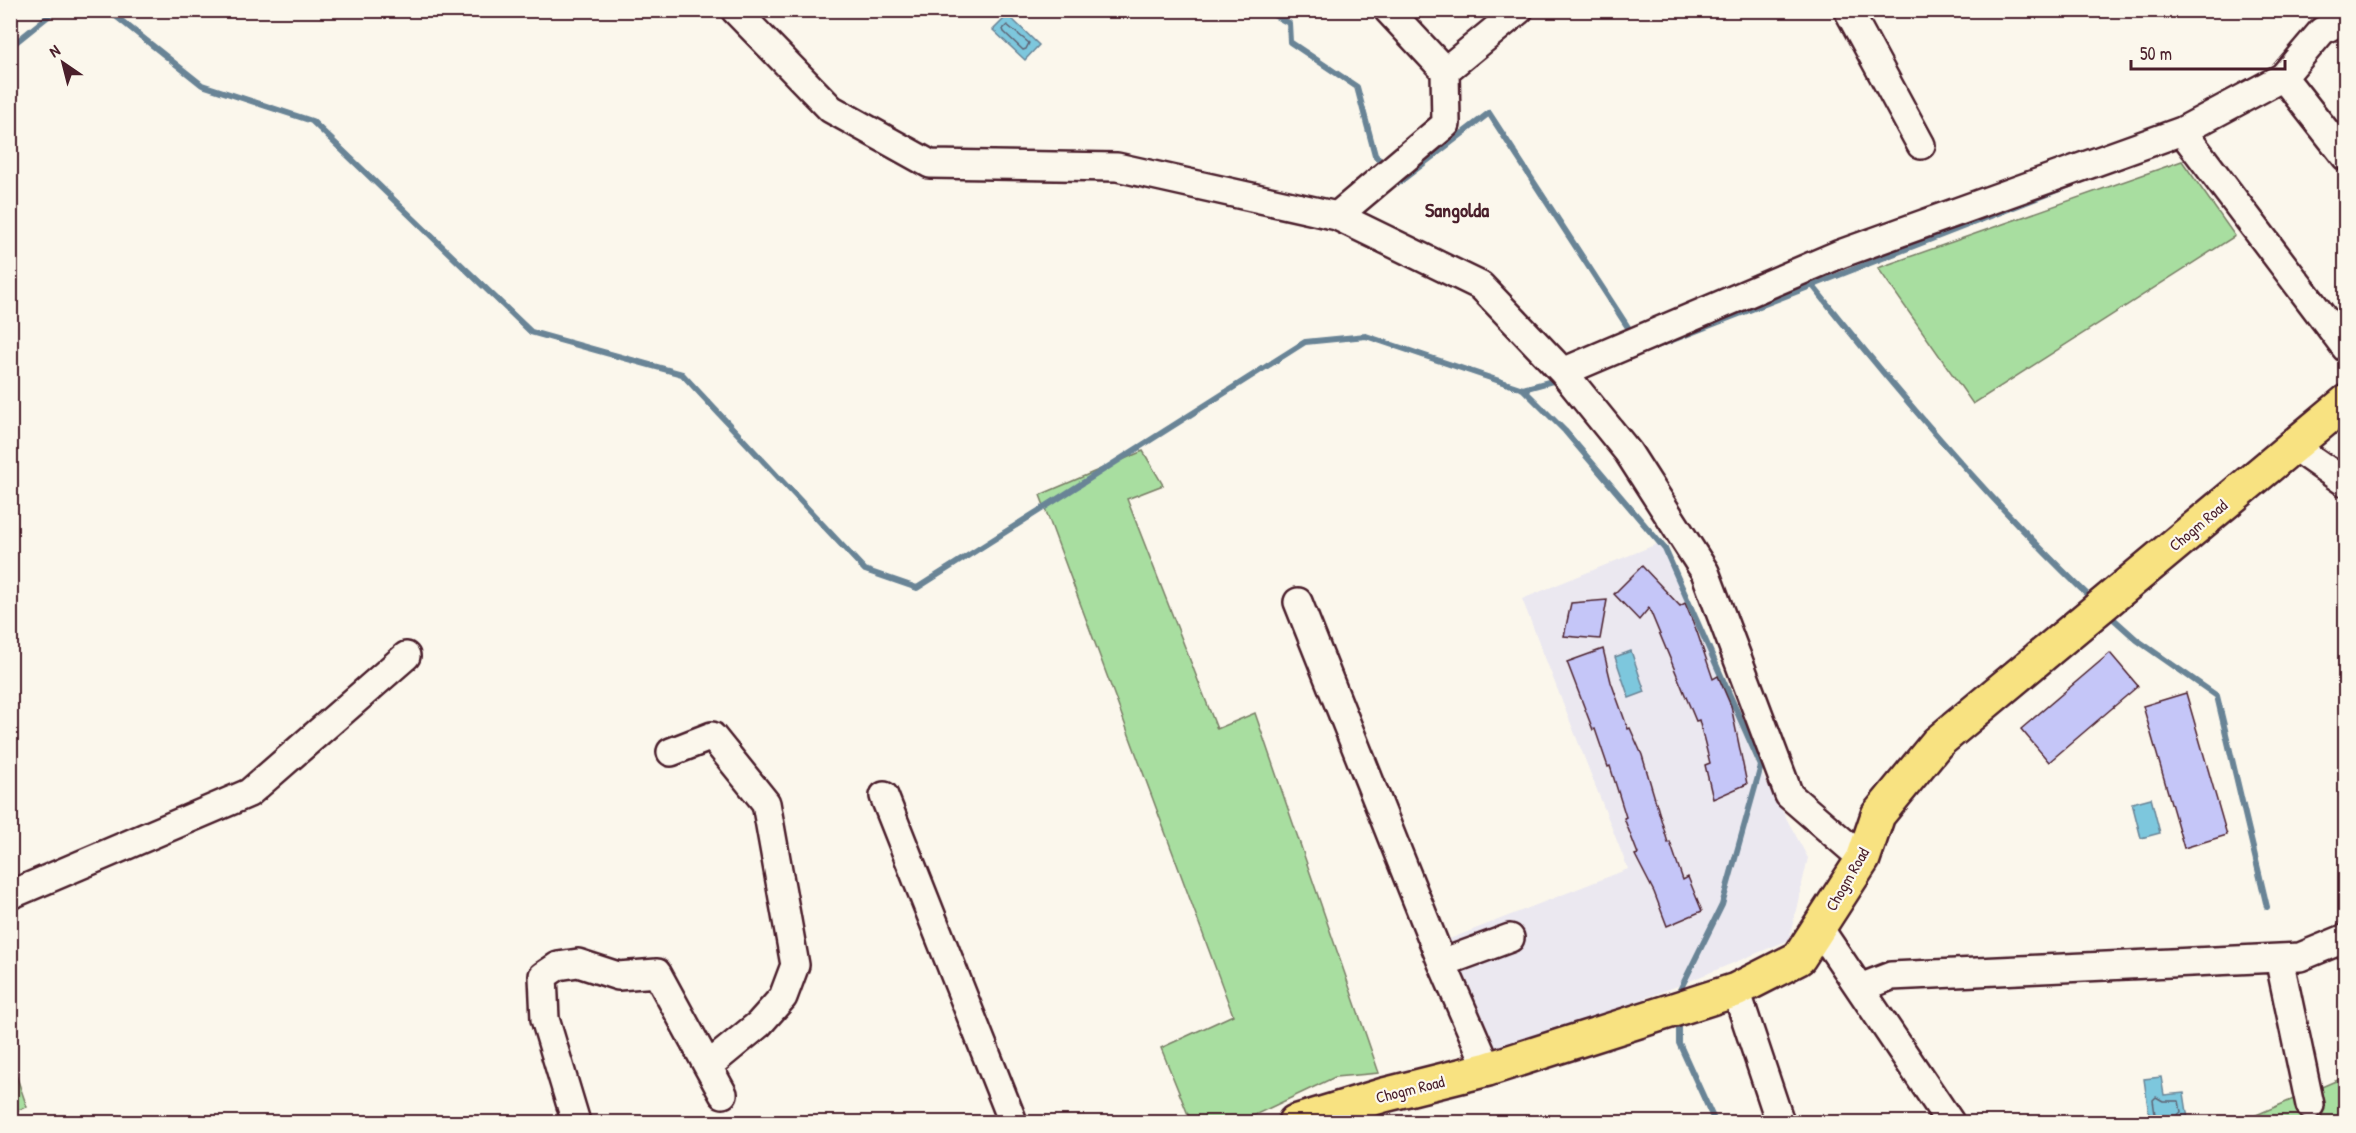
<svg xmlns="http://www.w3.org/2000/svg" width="2356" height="1133" font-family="'Patrick Hand',sans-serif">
<rect width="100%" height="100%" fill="#fbf7ec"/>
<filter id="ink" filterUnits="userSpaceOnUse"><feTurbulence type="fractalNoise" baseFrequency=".0167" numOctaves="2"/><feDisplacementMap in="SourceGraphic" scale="12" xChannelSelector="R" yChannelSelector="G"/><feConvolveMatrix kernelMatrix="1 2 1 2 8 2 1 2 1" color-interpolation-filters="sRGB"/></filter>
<g filter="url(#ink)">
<!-- built -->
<path fill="#ebe8f0" d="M 1662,542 L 1755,761 L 1808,858 L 1789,940 L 1675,987 L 1491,1055 L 1447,940 L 1628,869 L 1522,599 Z"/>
<!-- green -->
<path fill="#a8dea0" stroke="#797e66" stroke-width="1.5" d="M 2182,161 L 2235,236 L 1973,404 L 1878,268 Z
M 1143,451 L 1163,485 L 1127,499 L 1217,729 L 1255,713 L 1379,1073 L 1335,1077 L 1240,1122 L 1191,1122 L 1161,1048 L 1233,1015 L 1040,495 Z
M 11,1060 L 27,1107 L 11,1112 L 10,1112 Z
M 2345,1077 L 2345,1122 L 2239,1122 L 2240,1122 Z"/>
<!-- water -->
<path fill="#7dc7dd" stroke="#698496" stroke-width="1.5" d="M 1008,15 L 1039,45 L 1025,60 L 993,30 Z
M 1631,651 L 1645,692 L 1629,698 L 1615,657 Z
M 2151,798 L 2160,833 L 2141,838 L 2132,803 Z
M 2161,1077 L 2164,1095 L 2184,1093 L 2188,1119 L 2150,1122 L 2144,1079 Z"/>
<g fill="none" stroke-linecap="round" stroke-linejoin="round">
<!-- shore -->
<path stroke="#5e6272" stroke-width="1.5" d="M 1007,25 L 1029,43 L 1026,49 L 1023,50 L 1004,32 L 1003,29 Z
M 2156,1122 L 2153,1100 L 2156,1097 L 2163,1101 L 2179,1101 L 2181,1112 L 2175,1117 L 2173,1122"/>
<!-- stream -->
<path stroke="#698496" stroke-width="6" d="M 108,10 L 202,85 L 312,121 L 531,332 L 682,374 L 865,570 L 917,588 L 1305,342 L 1366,336 L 1523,389 L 1565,431 L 1665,549 L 1761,766 L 1722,905 L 1678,994 L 1678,998
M 1264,10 L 1289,23 L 1290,42 L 1357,87 L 1375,155 L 1386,168
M 10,47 L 56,10
M 1394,178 L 1398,183 L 1489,113 L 1633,335
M 1813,286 C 1900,396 1992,504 2094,601
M 1652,348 L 2070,185
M 1523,389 L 1560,379
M 2108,614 L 2137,640 L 2217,696 L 2267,907
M 1679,1018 L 1679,1043 L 1715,1122"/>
</g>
<!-- building -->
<path fill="#c5c6f8" stroke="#4a1f2b" stroke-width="1.5" d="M 1642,566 L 1680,606 L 1685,603 L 1697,632 L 1713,679 L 1718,676 L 1731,706 L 1747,784 L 1713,799 L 1705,765 L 1710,763 L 1699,720 L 1696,721 L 1649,608 L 1639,620 L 1614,594 Z
M 1607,600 L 1600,639 L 1564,636 L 1571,603 Z
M 1603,649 L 1611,682 L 1628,729 L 1630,728 L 1642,755 L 1668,843 L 1670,842 L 1683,880 L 1688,877 L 1702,911 L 1667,926 L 1654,892 L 1635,855 L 1638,854 L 1624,818 L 1626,817 L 1610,766 L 1608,767 L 1595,729 L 1593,730 L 1567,662 Z
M 2110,653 L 2138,686 L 2049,762 L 2021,729 Z
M 2186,693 L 2227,835 L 2184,848 L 2143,706 Z"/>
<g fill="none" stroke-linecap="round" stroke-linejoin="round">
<defs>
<path id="minor" d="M 735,10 L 831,109 L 930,164 L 1117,167 L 1337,216 L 1481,286 L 1563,372 L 1628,452 L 1705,572 L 1789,795 L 1863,859
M 1388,10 L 1445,71
M 1848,10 L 1921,145
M 2283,77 L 2346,157
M 2182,131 L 2346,348
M 1337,216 L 1446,124 L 1445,71 L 1519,10
M 1563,372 L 1840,254 L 2182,131 L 2283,77 L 2322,31 L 2346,18
M 2293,446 L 2346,483
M 1298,602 L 1442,963 L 1488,1069
M 671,752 L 712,736 L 766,803 L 795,965 L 783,997 L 759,1024 L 708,1066
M 884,796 L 1013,1122
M 10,895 L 249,793 L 406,656
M 1819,928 L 1950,1122
M 2279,958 L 2310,1105
M 1442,963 L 1510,938
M 1860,988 L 1891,976 L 2300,957 L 2346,938
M 1736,990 L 1780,1122
M 576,1122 L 545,1019 L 543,976 L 558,966 L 578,963 L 618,976 L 657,973 L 723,1094"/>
<path id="major" d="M 1295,1122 L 1384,1095 L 1488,1069 L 1736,990 L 1799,958 L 1863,859 L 1878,815 L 1937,743 L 2346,402"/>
</defs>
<!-- minor casing -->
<use href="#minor" stroke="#4a1f2b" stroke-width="32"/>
<!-- major casing -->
<use href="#major" stroke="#4a1f2b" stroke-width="38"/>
<!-- minor -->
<use href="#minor" stroke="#fbf7ec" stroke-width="27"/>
<!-- major -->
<use href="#major" stroke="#f8e281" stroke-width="33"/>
</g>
</g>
<g text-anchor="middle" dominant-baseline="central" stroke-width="4.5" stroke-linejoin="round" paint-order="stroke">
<!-- street labels -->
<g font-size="16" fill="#4a1f2b" stroke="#fbf7ec">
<text transform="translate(2198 525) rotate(-40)">Chogm Road</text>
<text transform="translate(1847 879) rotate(-60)">Chogm Road</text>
<text transform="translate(1410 1089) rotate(-14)">Chogm Road</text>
</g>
<!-- quarter labels -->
<g font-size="20" font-weight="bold" fill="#4a1f2b" stroke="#fbf7ec">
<text x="1457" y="209">Sangolda</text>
</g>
</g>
<!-- margin -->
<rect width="2356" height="1133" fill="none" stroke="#fbf7ec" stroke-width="36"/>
<rect x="18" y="18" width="2320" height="1097" fill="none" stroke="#4a1f2b" stroke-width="2" filter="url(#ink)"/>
<!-- north arrow -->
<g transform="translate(63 63) rotate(325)" stroke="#fbf7ec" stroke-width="4.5" paint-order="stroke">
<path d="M0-4.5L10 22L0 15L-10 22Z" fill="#4a1f2b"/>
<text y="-9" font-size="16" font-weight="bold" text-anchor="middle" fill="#4a1f2b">N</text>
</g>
<!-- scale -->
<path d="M2131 60v9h154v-9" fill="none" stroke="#4a1f2b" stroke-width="3"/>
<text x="2140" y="60" font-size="18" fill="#4a1f2b" stroke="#fbf7ec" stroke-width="4.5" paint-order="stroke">50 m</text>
</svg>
